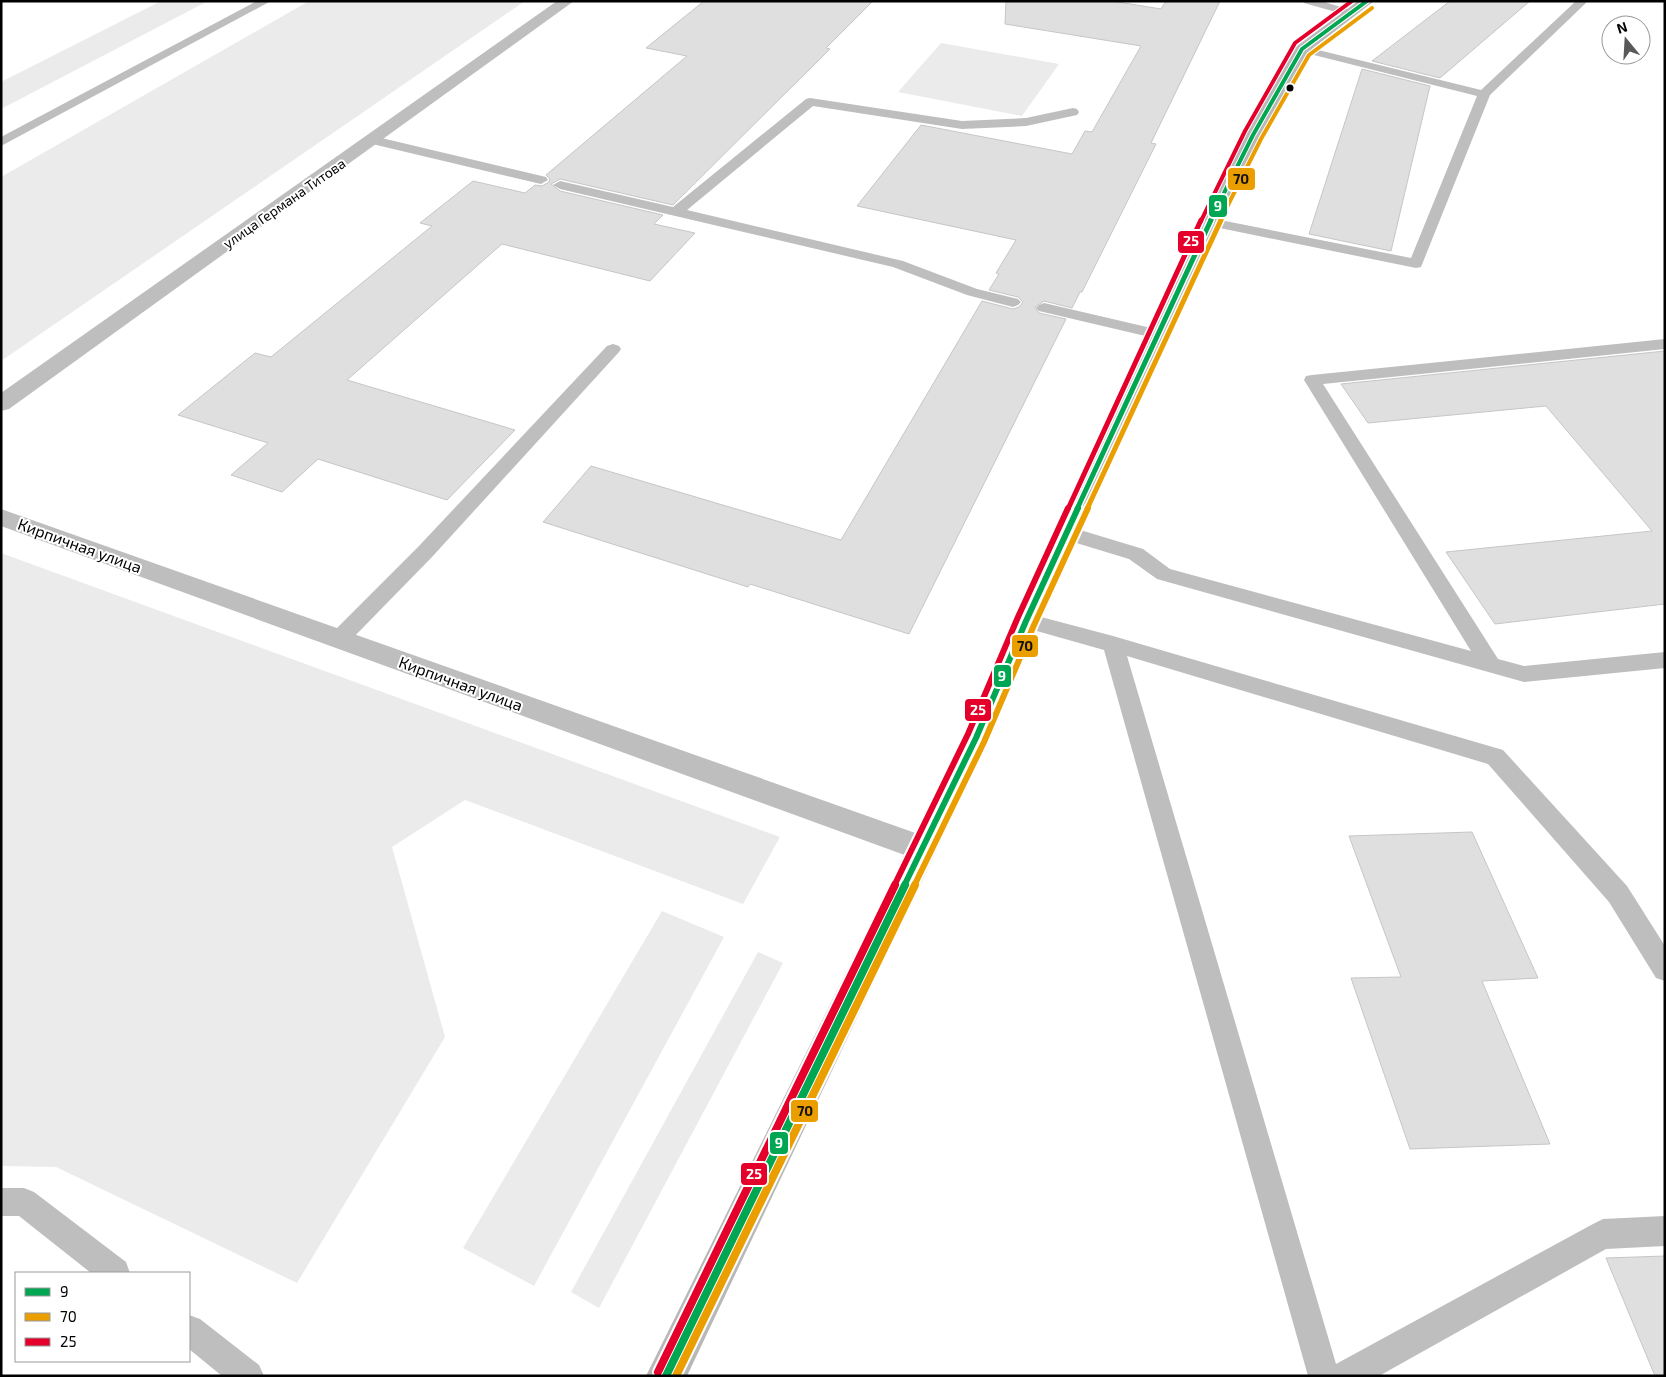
<svg xmlns="http://www.w3.org/2000/svg" width="1666" height="1377" font-family="'Exo 2',sans-serif">
<rect width="100%" height="100%" fill="#fff"/>
<!-- green -->
<path fill="#ebebeb" d="M 161,1 L 208,1 L 1,109 L 1,82 Z
M 309,1 L 525,1 L 1,361 L 1,177 Z
M 941,43 L 1059,64 L 1022,116 L 898,92 Z
M 1,553 L 780,837 L 743,904 L 465,800 L 392,847 L 445,1037 L 297,1283 L 56,1167 L 1,1166 Z
M 662,911 L 724,937 L 534,1286 L 463,1248 Z
M 758,952 L 783,963 L 599,1308 L 571,1292 Z"/>
<!-- building -->
<path fill="#dfdfdf" stroke="#c6c6c6" d="M 704,1 L 873,1 L 826,48 L 830,49 L 673,205 L 560,179 L 551,184 L 560,191 L 663,215 L 654,224 L 695,233 L 650,281 L 502,244 L 347,380 L 515,430 L 447,500 L 318,459 L 282,492 L 231,475 L 268,443 L 178,415 L 255,353 L 271,357 L 432,226 L 420,223 L 473,181 L 525,193 L 535,185 L 542,186 L 549,182 L 550,179 L 546,175 L 687,56 L 646,48 Z
M 1006,1 L 1112,1 L 1161,9 L 1166,1 L 1220,1 L 1151,143 L 1156,144 L 1082,292 L 1080,292 L 1072,308 L 1044,301 L 1035,307 L 1039,313 L 1066,319 L 909,634 L 750,584 L 748,587 L 543,522 L 591,466 L 841,540 L 982,301 L 1013,309 L 1019,307 L 1023,302 L 1018,297 L 989,290 L 999,274 L 996,273 L 1016,240 L 857,206 L 921,125 L 1072,154 L 1085,131 L 1092,132 L 1141,46 L 1005,24 Z
M 1450,1 L 1530,1 L 1440,78 L 1372,61 Z
M 1362,69 L 1430,86 L 1391,251 L 1309,234 Z
M 1665,351 L 1665,604 L 1495,624 L 1446,552 L 1652,531 L 1546,406 L 1368,423 L 1341,384 Z
M 1472,832 L 1538,978 L 1482,981 L 1550,1144 L 1410,1149 L 1351,978 L 1401,977 L 1349,836 Z
M 1665,1256 L 1665,1376 L 1655,1376 L 1606,1258 Z"/>
<g fill="none" stroke-linecap="round" stroke-linejoin="round">
<!-- lane -->
<path fill="#bebebe" fill-rule="evenodd" d="M 257,1 L 271,1 L 1,146 L 1,137 Z
M 1303,1 L 1321,1 L 1354,11 L 1356,13 L 1350,16 L 1304,3 Z
M 1576,1 L 1588,1 L 1490,95 L 1421,267 L 1416,268 L 1210,226 L 1205,225 L 1203,222 L 1205,219 L 1210,218 L 1411,258 L 1477,96 L 1298,51 L 1296,49 L 1302,46 L 1481,90 Z
M 810,98 L 962,121 L 1026,118 L 1073,108 L 1077,109 L 1079,112 L 1077,115 L 1026,126 L 962,129 L 813,106 L 687,210 L 903,261 L 977,289 L 1018,299 L 1021,302 L 1018,305 L 1013,307 L 967,295 L 893,267 L 560,189 L 553,185 L 560,181 L 673,207 L 806,99 Z
M 373,136 L 546,177 L 548,180 L 541,184 L 368,143 L 367,140 L 368,137 Z
M 1044,303 L 1164,331 L 1166,334 L 1164,337 L 1158,339 L 1039,311 L 1036,308 L 1039,305 Z
M 1665,339 L 1665,349 L 1323,384 L 1498,659 L 1524,666 L 1665,652 L 1665,668 L 1524,682 L 1157,579 L 1129,559 L 1060,538 L 1058,533 L 1060,528 L 1067,526 L 1143,549 L 1170,569 L 1471,651 L 1304,380 L 1306,376 L 1312,375 Z
M 613,344 L 619,346 L 621,349 L 619,352 L 432,557 L 346,645 L 339,647 L 332,645 L 329,639 L 332,633 L 418,547 L 607,346 Z
M 1026,613 L 1113,636 L 1503,750 L 1627,886 L 1665,946 L 1665,981 L 1656,978 L 1609,902 L 1488,764 L 1127,656 L 1336,1364 L 1593,1224 L 1603,1219 L 1665,1216 L 1665,1246 L 1606,1249 L 1379,1376 L 1308,1376 L 1104,650 L 1019,626 L 1016,621 L 1019,616 Z
M 1,1188 L 24,1188 L 34,1192 L 126,1262 L 130,1273 L 91,1273 L 19,1216 L 1,1216 Z
M 189,1315 L 200,1319 L 259,1365 L 264,1376 L 222,1376 L 189,1349 Z"/>
<!-- street -->
<path fill="#bebebe" fill-rule="evenodd" d="M 557,1 L 574,1 L 9,409 L 1,411 L 1,393 Z
M 1,509 L 921,835 L 932,839 L 936,848 L 932,857 L 921,861 L 1,526 Z"/>
<!-- secondary -->
<path fill="#b8b8b8" fill-rule="evenodd" d="M 1358,1 L 1374,1 L 1308,52 L 1261,135 L 1219,222 L 1039,621 L 990,738 L 687,1376 L 646,1376 L 962,738 L 1013,621 L 1201,222 L 1245,135 L 1297,46 Z"/>
<defs>
<path id="bus-1-far3" d="M 1210,221 L 1253,135 L 1302,49 L 1367,1"/>
<path id="bus-1-far2" d="M 1077,509 L 1211,220"/>
<path id="bus-1-far1" d="M 904,886 L 976,738 L 1026,621 L 1078,508"/>
<path id="bus-1" d="M 666,1376 L 905,885"/>
<path id="bus-2-far3" d="M 1220,221 L 1261,139 L 1309,55 L 1372,8"/>
<path id="bus-2-far2" d="M 1087,509 L 1221,220"/>
<path id="bus-2-far1" d="M 914,886 L 984,742 L 1034,625 L 1088,508"/>
<path id="bus-2" d="M 676,1376 L 915,885"/>
<path id="bus-3-far3" d="M 1201,221 L 1245,131 L 1295,43 L 1352,1"/>
<path id="bus-3-far2" d="M 1068,509 L 1201,220"/>
<path id="bus-3-far1" d="M 894,886 L 968,734 L 1018,617 L 1068,508"/>
<path id="bus-3" d="M 658,1372 L 895,885"/>
</defs>
<!-- bus-1-far3 casing -->
<use href="#bus-1-far3" stroke="#fff" stroke-width="6"/>
<!-- bus-1-far2 casing -->
<use href="#bus-1-far2" stroke="#fff" stroke-width="8"/>
<!-- bus-1-far1 casing -->
<use href="#bus-1-far1" stroke="#fff" stroke-width="10"/>
<!-- bus-1 casing -->
<use href="#bus-1" stroke="#fff" stroke-width="12"/>
<!-- bus-2-far3 casing -->
<use href="#bus-2-far3" stroke="#fff" stroke-width="6"/>
<!-- bus-2-far2 casing -->
<use href="#bus-2-far2" stroke="#fff" stroke-width="8"/>
<!-- bus-2-far1 casing -->
<use href="#bus-2-far1" stroke="#fff" stroke-width="10"/>
<!-- bus-2 casing -->
<use href="#bus-2" stroke="#fff" stroke-width="12"/>
<!-- bus-3-far3 casing -->
<use href="#bus-3-far3" stroke="#fff" stroke-width="6"/>
<!-- bus-3-far2 casing -->
<use href="#bus-3-far2" stroke="#fff" stroke-width="8"/>
<!-- bus-3-far1 casing -->
<use href="#bus-3-far1" stroke="#fff" stroke-width="10"/>
<!-- bus-3 casing -->
<use href="#bus-3" stroke="#fff" stroke-width="12"/>
<!-- bus-1-far3 -->
<use href="#bus-1-far3" stroke="#00a651" stroke-width="4"/>
<!-- bus-1-far2 -->
<use href="#bus-1-far2" stroke="#00a651" stroke-width="5"/>
<!-- bus-1-far1 -->
<use href="#bus-1-far1" stroke="#00a651" stroke-width="6"/>
<!-- bus-1 -->
<use href="#bus-1" stroke="#00a651" stroke-width="8"/>
<!-- bus-2-far3 -->
<use href="#bus-2-far3" stroke="#eb9e00" stroke-width="4"/>
<!-- bus-2-far2 -->
<use href="#bus-2-far2" stroke="#eb9e00" stroke-width="5"/>
<!-- bus-2-far1 -->
<use href="#bus-2-far1" stroke="#eb9e00" stroke-width="6"/>
<!-- bus-2 -->
<use href="#bus-2" stroke="#eb9e00" stroke-width="8"/>
<!-- bus-3-far3 -->
<use href="#bus-3-far3" stroke="#e4002b" stroke-width="4"/>
<!-- bus-3-far2 -->
<use href="#bus-3-far2" stroke="#e4002b" stroke-width="5"/>
<!-- bus-3-far1 -->
<use href="#bus-3-far1" stroke="#e4002b" stroke-width="6"/>
<!-- bus-3 -->
<use href="#bus-3" stroke="#e4002b" stroke-width="8"/>
</g>
<!-- markers -->
<circle fill="#000" stroke="#fff" stroke-width="2" cx="1290" cy="88" r="4.5"/>
<g text-anchor="middle" dominant-baseline="central" stroke-width="4" stroke-linejoin="round" paint-order="stroke">
<!-- far-street labels -->
<g font-size="14" fill="#000" stroke="#fff">
<text transform="translate(284 203) rotate(-35)">улица Германа Титова</text>
</g>
<!-- street labels -->
<g font-size="16" fill="#000" stroke="#fff">
<text transform="translate(80 545) rotate(20)">Кирпичная улица</text>
<text transform="translate(461 683) rotate(20)">Кирпичная улица</text>
</g>
</g>
<g stroke="#fff" stroke-width="2">
<rect x="1227" y="167" width="29" height="24" rx="5" fill="#eb9e00"/>
<rect x="1208" y="194" width="20" height="24" rx="5" fill="#00a651"/>
<rect x="1177" y="230" width="28" height="24" rx="5" fill="#e4002b"/>
<rect x="1011" y="634" width="28" height="24" rx="5" fill="#eb9e00"/>
<rect x="993" y="664" width="19" height="24" rx="5" fill="#00a651"/>
<rect x="964" y="698" width="28" height="24" rx="5" fill="#e4002b"/>
<rect x="790" y="1099" width="29" height="24" rx="5" fill="#eb9e00"/>
<rect x="769" y="1131" width="20" height="24" rx="5" fill="#00a651"/>
<rect x="740" y="1162" width="28" height="24" rx="5" fill="#e4002b"/>
</g>
<g font-size="14" text-anchor="middle" font-weight="bold" fill="#fff">
<text x="1218" y="211">9</text>
<text x="1191" y="246">25</text>
<text x="1002" y="681">9</text>
<text x="978" y="715">25</text>
<text x="779" y="1148">9</text>
<text x="754" y="1179">25</text>
</g>
<g font-size="14" text-anchor="middle" font-weight="bold" fill="#111">
<text x="1241" y="184">70</text>
<text x="1025" y="651">70</text>
<text x="805" y="1116">70</text>
</g>
<!-- border -->
<rect width="1666" height="1377" fill="none" stroke="#000000" stroke-width="5"/>
<!-- legend -->
<rect x="15" y="1272" width="175" height="90" fill="#ffffff" stroke="#999999"/>
<rect x="25" y="1288" width="25" height="8" fill="#00a651" stroke="#999999"/>
<text x="60" y="1297" font-size="15" fill="#000000">9</text>
<rect x="25" y="1313" width="25" height="8" fill="#eb9e00" stroke="#999999"/>
<text x="60" y="1322" font-size="15" fill="#000000">70</text>
<rect x="25" y="1338" width="25" height="8" fill="#e4002b" stroke="#999999"/>
<text x="60" y="1347" font-size="15" fill="#000000">25</text>
<!-- north arrow -->
<g transform="translate(1626 40) rotate(342)"><circle r="24" fill="#ffffff" stroke="#999999"/>
<path d="M0-4L9 19L0 12L-9 19Z" fill="#595959"/>
<text y="-8" font-size="14" font-weight="bold" text-anchor="middle" fill="#000000">N</text>
</g>
</svg>
